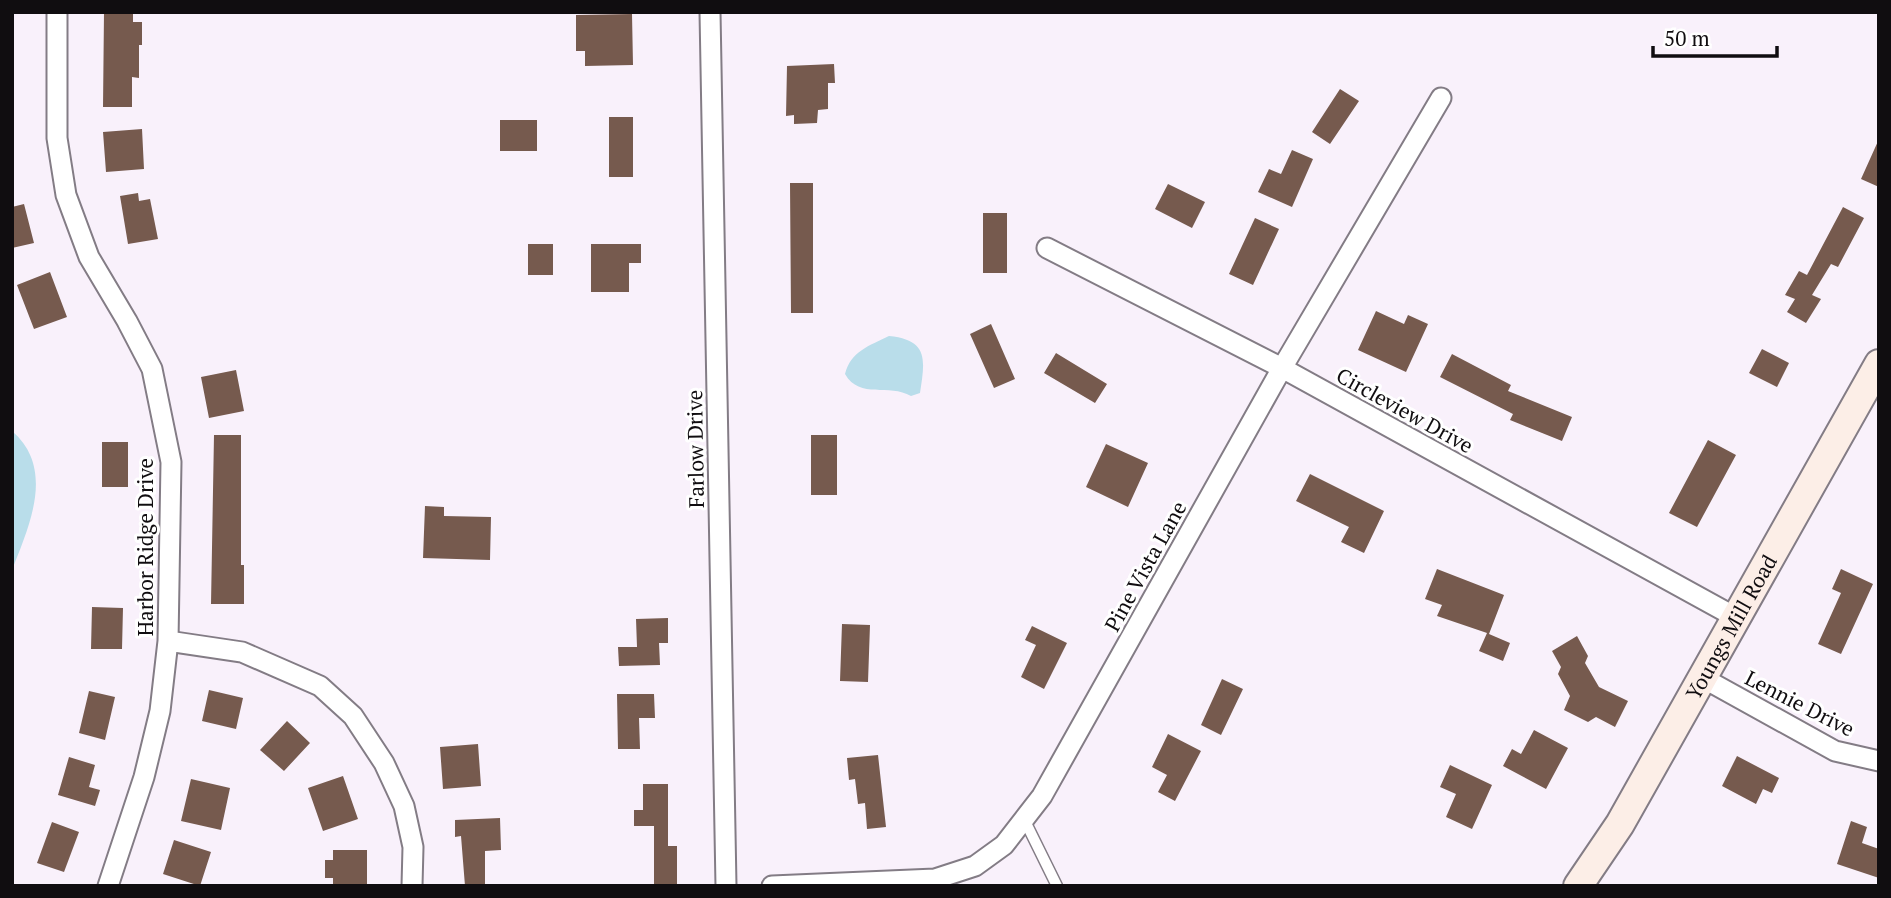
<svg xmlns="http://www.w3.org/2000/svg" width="1891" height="898" font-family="'PT Serif',serif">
<rect width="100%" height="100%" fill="#f9f1fb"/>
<!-- water -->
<path fill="#b9ddea" d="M 889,336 C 929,340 925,360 920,393 L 911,396 C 889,383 860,400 845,374 C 851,351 869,346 889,336 Z
M 12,431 C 56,469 29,526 12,570 Z"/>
<!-- building -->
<path fill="#765a4e" d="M 104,12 L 133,12 L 133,22 L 142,22 L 142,45 L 139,45 L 139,78 L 132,77 L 132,107 L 103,107 Z
M 632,14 L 633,65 L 585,66 L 585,51 L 576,51 L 576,15 Z
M 834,64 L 835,83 L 828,83 L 828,109 L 818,110 L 817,123 L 794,124 L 794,115 L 786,116 L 787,66 Z
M 1340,89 L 1359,101 L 1330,144 L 1312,132 Z
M 609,117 L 633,117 L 633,177 L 609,177 Z
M 500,120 L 537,120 L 537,151 L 500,151 Z
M 142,129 L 144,169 L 106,172 L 103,132 Z
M 1879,139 L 1879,187 L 1861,179 Z
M 1292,150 L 1313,159 L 1292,207 L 1258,192 L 1269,169 L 1281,174 Z
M 790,183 L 813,183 L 813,313 L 791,313 Z
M 1168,184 L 1205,202 L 1192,228 L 1155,209 Z
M 138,193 L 139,201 L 150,199 L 158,239 L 128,244 L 120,196 Z
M 24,204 L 34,243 L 12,248 L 12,207 Z
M 1843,207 L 1864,218 L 1838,267 L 1831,264 L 1812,295 L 1821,299 L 1806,323 L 1787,312 L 1795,299 L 1785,295 L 1799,271 L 1807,275 Z
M 983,213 L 1007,213 L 1007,273 L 983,273 Z
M 1255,218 L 1279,229 L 1253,285 L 1229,274 Z
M 528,244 L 553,244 L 553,275 L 528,275 Z
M 591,244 L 641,244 L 641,263 L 629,263 L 629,292 L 591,292 Z
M 50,272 L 67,317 L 34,329 L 17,285 Z
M 1376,311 L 1404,324 L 1408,315 L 1428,324 L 1406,372 L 1358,350 Z
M 991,324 L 1015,379 L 994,388 L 970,334 Z
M 1762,349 L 1789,363 L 1777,387 L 1749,373 Z
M 1056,353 L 1107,384 L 1095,403 L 1044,373 Z
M 1452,354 L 1511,385 L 1508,391 L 1572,417 L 1562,441 L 1510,420 L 1513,414 L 1440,377 Z
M 236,370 L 244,411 L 209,418 L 201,377 Z
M 214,435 L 241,435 L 241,565 L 244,565 L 244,604 L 211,604 Z
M 811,435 L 837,435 L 837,495 L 811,495 Z
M 1708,440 L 1736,455 L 1697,527 L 1669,513 Z
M 102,442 L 128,442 L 128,487 L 102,487 Z
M 1106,444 L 1148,463 L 1128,507 L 1086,487 Z
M 1310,474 L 1384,511 L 1364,553 L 1341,542 L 1349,527 L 1296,501 Z
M 425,506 L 444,507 L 444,516 L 491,517 L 490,560 L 423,558 Z
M 1437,569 L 1504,595 L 1489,634 L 1510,643 L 1503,661 L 1479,651 L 1487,633 L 1437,616 L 1442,605 L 1425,599 Z
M 1841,569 L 1873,584 L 1841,654 L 1818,644 L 1841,593 L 1832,589 Z
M 92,607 L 123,608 L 122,649 L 91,649 Z
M 668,618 L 668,643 L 659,643 L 660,665 L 619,666 L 618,647 L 637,647 L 636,619 Z
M 842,624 L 870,625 L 868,682 L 840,681 Z
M 1032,626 L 1067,643 L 1044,689 L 1021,677 L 1036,645 L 1025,640 Z
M 1577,636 L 1588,656 L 1585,663 L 1599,687 L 1628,701 L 1615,727 L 1596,717 L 1588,722 L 1564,710 L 1570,696 L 1558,674 L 1561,667 L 1552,651 Z
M 1222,679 L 1243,689 L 1221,735 L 1201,725 Z
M 209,690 L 243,698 L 236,729 L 202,721 Z
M 89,691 L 115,697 L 105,740 L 79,733 Z
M 617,694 L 654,694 L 655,718 L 639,718 L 640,749 L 618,749 Z
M 287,721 L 310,743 L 284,771 L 260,750 Z
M 1534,730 L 1568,748 L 1546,789 L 1503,766 L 1512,749 L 1521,754 Z
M 1168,734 L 1201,751 L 1175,801 L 1158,792 L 1167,775 L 1152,767 Z
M 478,744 L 481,786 L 443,789 L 440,747 Z
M 878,755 L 886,827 L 867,829 L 865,803 L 858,804 L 855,779 L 849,780 L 847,758 Z
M 1737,756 L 1779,778 L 1772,793 L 1763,789 L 1756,804 L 1722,786 Z
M 69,757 L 95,765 L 89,787 L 100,790 L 95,806 L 58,795 Z
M 1450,765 L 1492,785 L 1472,829 L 1446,817 L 1456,794 L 1440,787 Z
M 343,776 L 358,819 L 323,831 L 308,788 Z
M 191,779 L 230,788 L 221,830 L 181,821 Z
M 643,784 L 668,784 L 668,846 L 677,846 L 677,886 L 654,886 L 654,826 L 634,826 L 634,810 L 643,810 Z
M 500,818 L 501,850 L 485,851 L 485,886 L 465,886 L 461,836 L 455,837 L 455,820 Z
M 1851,821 L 1867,827 L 1862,843 L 1879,849 L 1879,878 L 1837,864 Z
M 52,822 L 79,832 L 64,872 L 37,863 Z
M 174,840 L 211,852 L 200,886 L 163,874 Z
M 333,850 L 367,850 L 367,886 L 333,886 L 333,878 L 325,878 L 325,860 L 333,860 Z"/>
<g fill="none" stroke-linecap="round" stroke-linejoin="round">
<defs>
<path id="lane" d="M 1024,819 L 1057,886"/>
<path id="street" d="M 57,12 L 57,138 L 66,195 L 89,257 L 127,321 L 152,369 L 171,462 L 168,641 L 160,711 L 144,777 L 108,886
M 710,12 L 726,886
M 1047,248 L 1282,368 L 1737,618
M 168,641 L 242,652 L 320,686 L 353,716 L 384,763 L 404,806 L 413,847 L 412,886
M 1703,678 L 1835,751 L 1879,761
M 772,886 L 935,879 L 975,866 L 1004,845 L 1042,796 L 1282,368 L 1441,98"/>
<g id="secondary">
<path id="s1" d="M 1578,886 L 1620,824 L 1879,364"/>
</g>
</defs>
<!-- lane casing -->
<use href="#lane" stroke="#837c85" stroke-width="13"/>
<!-- street casing -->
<use href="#street" stroke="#837c85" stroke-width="23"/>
<!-- secondary casing -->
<use href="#secondary" stroke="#837c85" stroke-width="32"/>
<!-- lane -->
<use href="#lane" stroke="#fff" stroke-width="10"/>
<!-- street -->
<use href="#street" stroke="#fff" stroke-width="19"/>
<!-- secondary -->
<use href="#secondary" stroke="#fceee7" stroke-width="28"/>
</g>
<g text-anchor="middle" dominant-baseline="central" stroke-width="6" stroke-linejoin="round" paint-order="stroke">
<!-- street labels -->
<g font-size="21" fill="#100d10" stroke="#fff">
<text transform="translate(1405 410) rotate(29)">Circleview Drive</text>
<text transform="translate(695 449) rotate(-91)">Farlow Drive</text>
<text transform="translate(145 547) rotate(-90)">Harbor Ridge Drive</text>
<text transform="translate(1145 566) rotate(-61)">Pine Vista Lane</text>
<text stroke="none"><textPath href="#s1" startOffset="301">Youngs Mill Road</textPath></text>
<text transform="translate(1800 703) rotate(27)">Lennie Drive</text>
</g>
</g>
<!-- border -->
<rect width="1891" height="898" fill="none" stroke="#100d10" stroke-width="28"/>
<!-- scale -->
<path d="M1653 46v10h124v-10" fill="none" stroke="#100d10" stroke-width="3.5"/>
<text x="1664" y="46" font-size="21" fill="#100d10" stroke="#ffffff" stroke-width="5" paint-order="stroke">50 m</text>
</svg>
